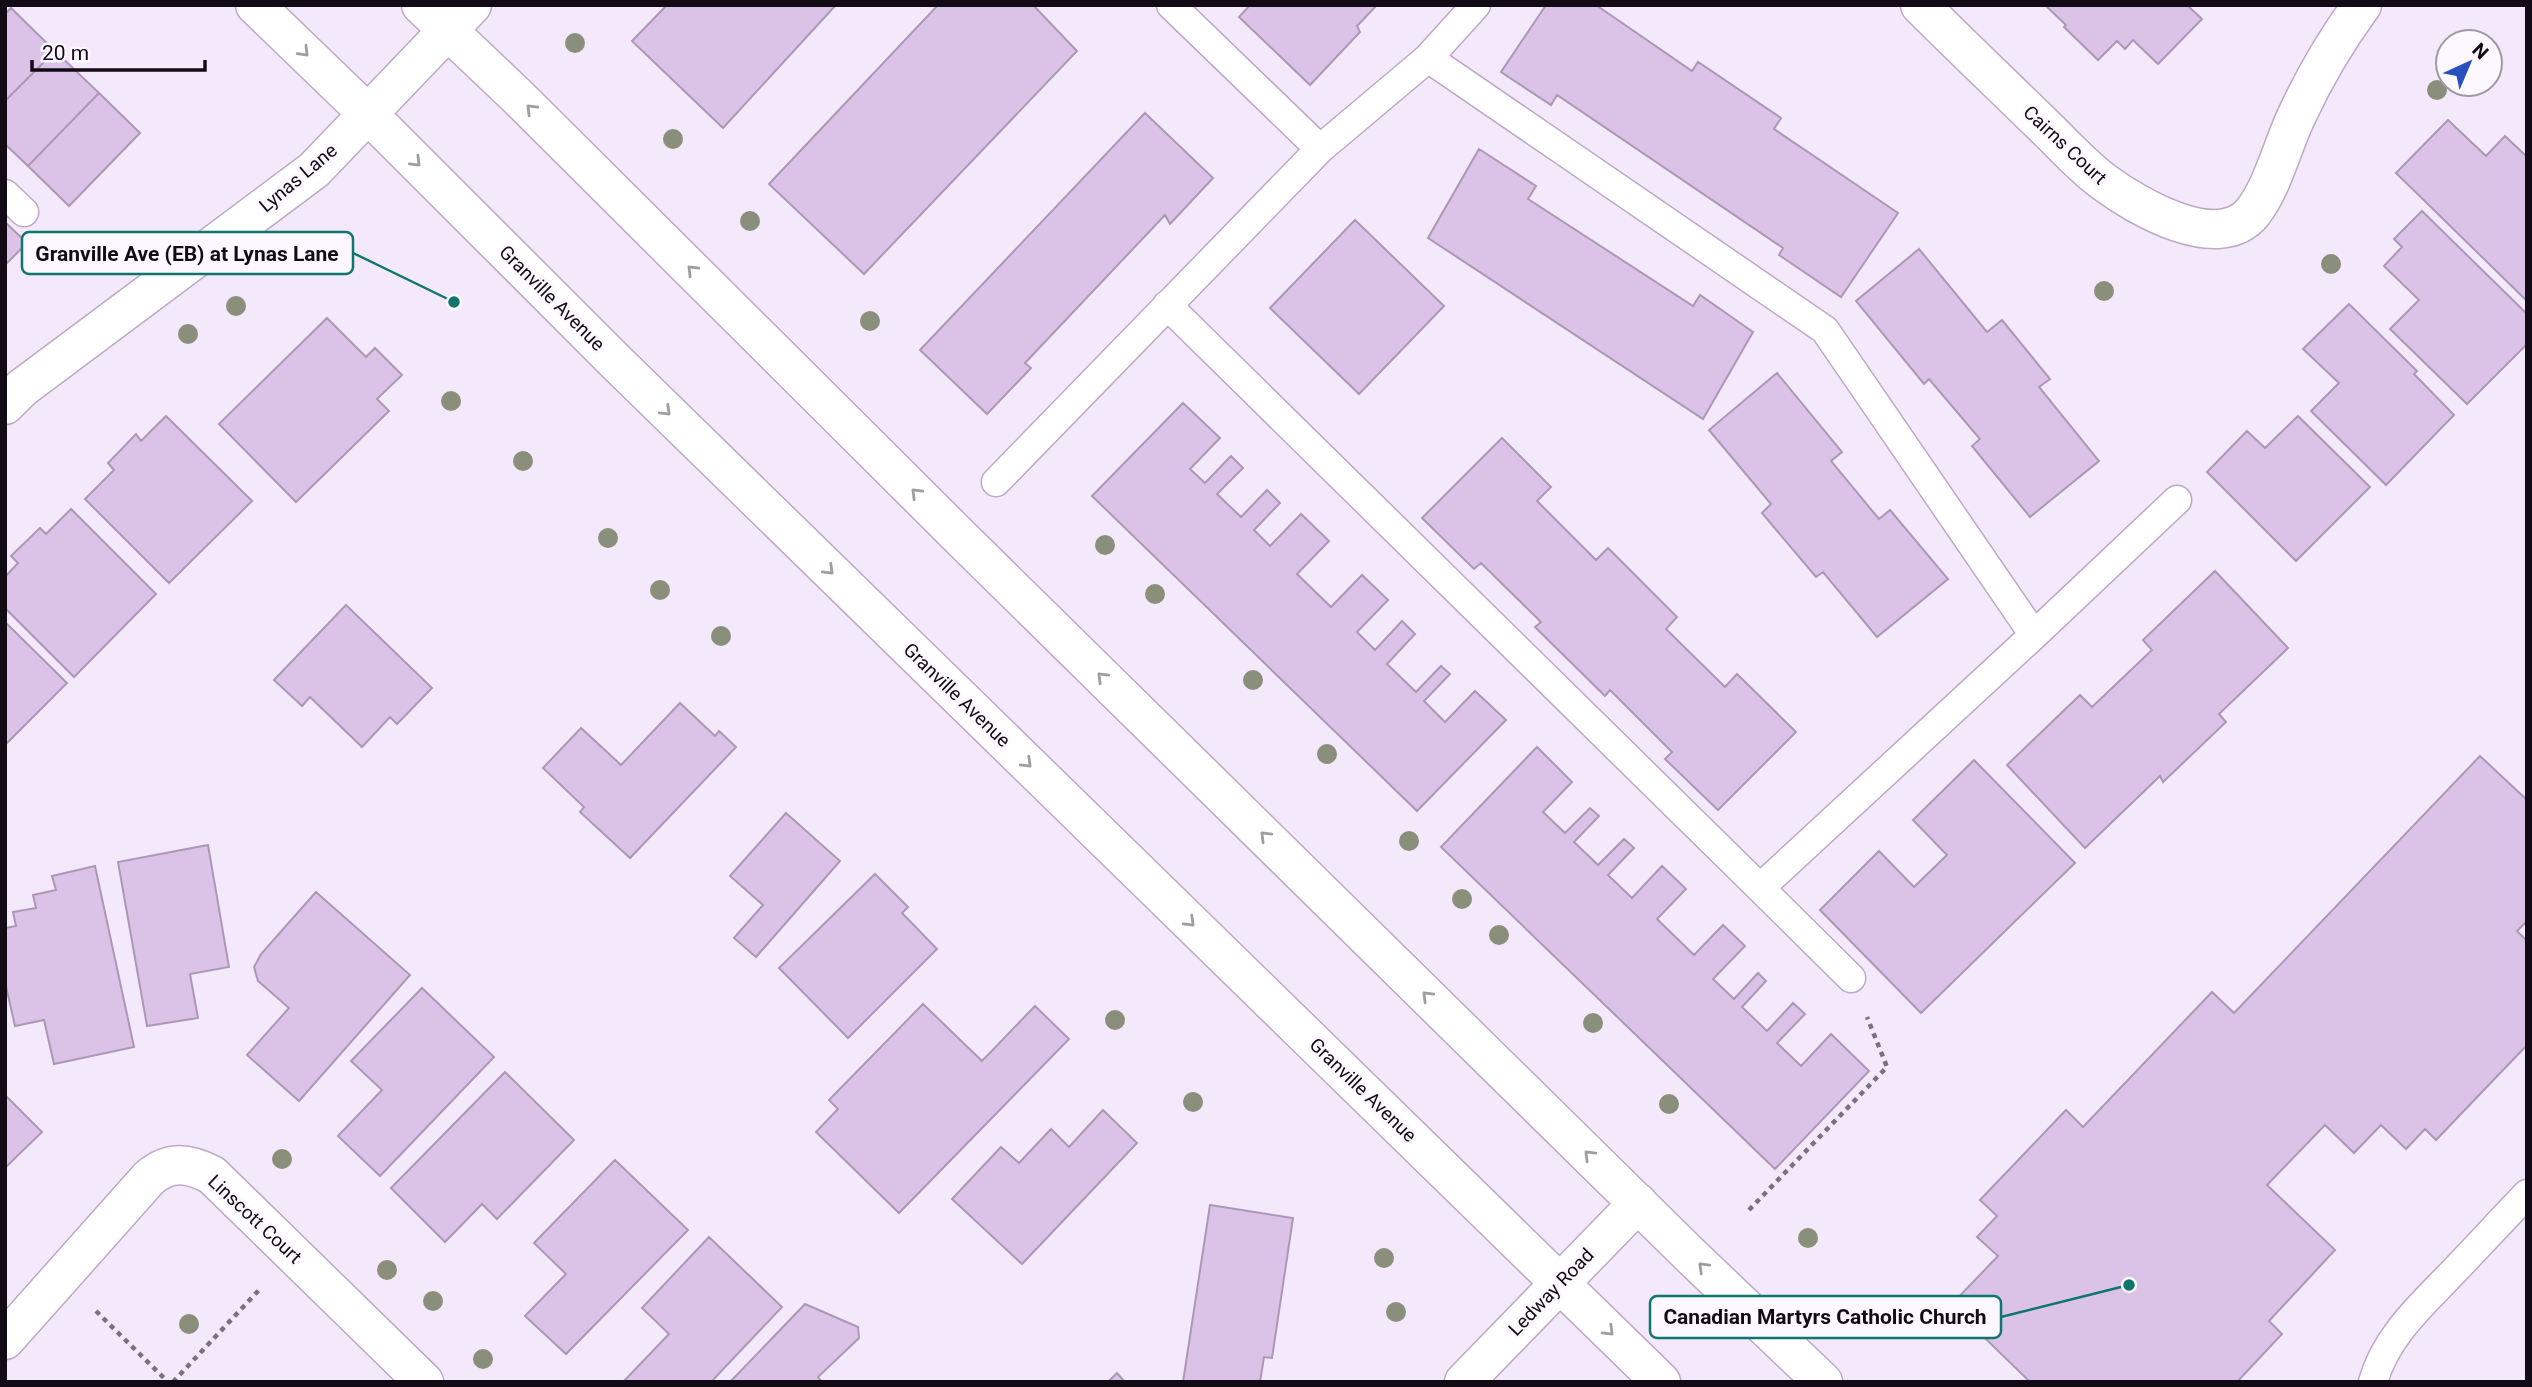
<svg xmlns="http://www.w3.org/2000/svg" width="2532" height="1387" font-family="Roboto,sans-serif">
<rect width="100%" height="100%" fill="#f4e8fb"/>
<!-- building -->
<path fill="#dac3e7" stroke="#ac98b6" stroke-width="2" d="M 667,5 L 836,5 L 723,128 L 632,41 Z
M 938,5 L 1033,5 L 1077,51 L 864,274 L 769,184 Z
M 1250,5 L 1377,5 L 1357,26 L 1360,32 L 1310,85 L 1239,17 Z
M 1546,5 L 1596,5 L 1692,71 L 1698,62 L 1781,118 L 1774,129 L 1898,213 L 1841,297 L 1779,255 L 1783,248 L 1557,95 L 1551,105 L 1501,72 Z
M 2045,5 L 2187,5 L 2202,19 L 2158,64 L 2133,40 L 2125,49 L 2117,41 L 2098,60 L 2064,27 L 2066,25 Z
M 11,8 L 55,51 L 5,101 L 5,14 Z
M 55,51 L 99,93 L 28,166 L 5,144 L 5,101 Z
M 99,93 L 140,133 L 69,206 L 28,166 Z
M 1145,113 L 1213,178 L 1170,224 L 1165,215 L 1025,363 L 1031,368 L 987,414 L 920,350 Z
M 2448,120 L 2486,156 L 2505,136 L 2527,157 L 2527,301 L 2396,173 Z
M 1479,149 L 1536,186 L 1528,199 L 1693,306 L 1700,295 L 1753,332 L 1703,419 L 1428,238 Z
M 2422,211 L 2527,314 L 2527,344 L 2467,404 L 2390,329 L 2419,300 L 2384,266 L 2402,247 L 2394,239 Z
M 1355,220 L 1444,306 L 1359,394 L 1270,308 Z
M 5,222 L 27,243 L 5,265 Z
M 1919,249 L 1987,332 L 2002,320 L 2050,379 L 2039,387 L 2099,461 L 2030,517 L 1972,446 L 1980,439 L 1929,379 L 1924,384 L 1856,301 Z
M 2349,304 L 2417,371 L 2414,374 L 2454,415 L 2386,485 L 2311,411 L 2339,383 L 2303,349 Z
M 327,318 L 366,357 L 375,348 L 402,375 L 377,399 L 389,411 L 296,502 L 219,424 Z
M 1777,373 L 1842,452 L 1831,461 L 1879,519 L 1890,510 L 1948,579 L 1877,637 L 1823,572 L 1816,577 L 1762,513 L 1771,504 L 1709,430 Z
M 1183,403 L 1220,438 L 1190,469 L 1205,483 L 1231,456 L 1243,468 L 1217,494 L 1241,517 L 1267,490 L 1280,503 L 1254,530 L 1270,546 L 1301,514 L 1329,541 L 1297,574 L 1331,607 L 1362,575 L 1388,600 L 1357,632 L 1375,650 L 1402,621 L 1415,634 L 1387,664 L 1416,692 L 1441,666 L 1450,674 L 1424,701 L 1445,722 L 1475,691 L 1506,720 L 1417,811 L 1092,496 Z
M 166,416 L 252,501 L 169,583 L 85,499 L 114,470 L 108,463 L 136,434 L 141,441 Z
M 2298,416 L 2370,487 L 2296,561 L 2207,472 L 2247,431 L 2265,448 Z
M 1502,438 L 1551,487 L 1537,501 L 1596,560 L 1608,548 L 1677,617 L 1666,629 L 1725,687 L 1737,674 L 1796,732 L 1718,810 L 1665,759 L 1672,752 L 1610,690 L 1605,696 L 1535,627 L 1541,622 L 1481,563 L 1474,569 L 1422,518 Z
M 71,509 L 156,594 L 74,677 L 5,608 L 5,577 L 18,563 L 11,556 L 40,528 L 46,534 Z
M 2215,571 L 2288,648 L 2219,714 L 2226,722 L 2163,782 L 2160,776 L 2085,848 L 2007,765 L 2080,695 L 2092,707 L 2152,650 L 2143,640 Z
M 346,605 L 432,688 L 397,724 L 390,717 L 362,747 L 310,697 L 302,706 L 274,680 Z
M 5,622 L 67,683 L 5,745 Z
M 680,703 L 715,736 L 719,731 L 736,747 L 630,858 L 580,812 L 584,807 L 543,768 L 581,728 L 621,765 Z
M 1537,747 L 1572,782 L 1543,812 L 1565,833 L 1590,808 L 1599,816 L 1574,842 L 1598,865 L 1624,839 L 1634,848 L 1608,875 L 1632,898 L 1662,866 L 1686,889 L 1657,919 L 1694,955 L 1723,925 L 1745,946 L 1713,979 L 1734,999 L 1758,973 L 1766,981 L 1742,1007 L 1767,1031 L 1793,1003 L 1805,1014 L 1777,1043 L 1801,1066 L 1831,1034 L 1869,1071 L 1775,1169 L 1441,847 Z
M 2480,756 L 2527,800 L 2527,921 L 2517,931 L 2527,941 L 2527,1045 L 2436,1140 L 2425,1129 L 2406,1149 L 2381,1125 L 2354,1153 L 2325,1125 L 2267,1185 L 2335,1250 L 2269,1321 L 2282,1334 L 2237,1382 L 2030,1382 L 1951,1305 L 1998,1256 L 1977,1237 L 1997,1216 L 1980,1200 L 2066,1110 L 2083,1127 L 2212,992 L 2234,1013 Z
M 1974,760 L 2075,863 L 1921,1013 L 1820,910 L 1879,851 L 1914,887 L 1947,855 L 1913,820 Z
M 786,813 L 840,861 L 756,957 L 734,938 L 763,905 L 730,876 Z
M 208,845 L 229,967 L 190,974 L 198,1018 L 147,1026 L 118,862 Z
M 95,866 L 134,1047 L 54,1064 L 44,1020 L 15,1026 L 5,982 L 5,928 L 16,926 L 13,912 L 36,908 L 33,895 L 56,890 L 52,876 Z
M 875,874 L 908,907 L 902,913 L 937,949 L 848,1038 L 779,968 Z
M 316,892 L 410,975 L 299,1101 L 247,1055 L 289,1008 L 258,981 L 254,967 L 261,954 Z
M 422,988 L 494,1057 L 380,1176 L 338,1136 L 382,1090 L 351,1061 Z
M 923,1004 L 982,1061 L 1035,1006 L 1069,1039 L 899,1213 L 816,1132 L 838,1109 L 829,1100 Z
M 505,1072 L 574,1140 L 497,1219 L 482,1204 L 445,1242 L 391,1188 Z
M 5,1095 L 42,1132 L 5,1168 Z
M 1103,1110 L 1137,1143 L 1022,1264 L 952,1199 L 1001,1147 L 1019,1163 L 1051,1129 L 1069,1147 Z
M 615,1160 L 688,1230 L 566,1354 L 525,1316 L 566,1274 L 534,1243 Z
M 1210,1205 L 1293,1218 L 1272,1358 L 1264,1357 L 1260,1382 L 1183,1382 Z
M 709,1237 L 782,1307 L 711,1382 L 623,1382 L 669,1334 L 642,1308 Z
M 805,1304 L 858,1327 L 859,1338 L 818,1377 L 822,1382 L 730,1382 Z
M 1117,1373 L 1125,1382 L 1108,1382 Z"/>
<g fill="none" stroke-linecap="round" stroke-linejoin="round">
<defs>
<path id="service" d="M 1171,5 L 1320,149
M 1428,58 L 1825,330 L 2034,635
M 5,194 L 24,212
M 1167,305 L 1760,888 L 2034,635 L 2177,500
M 996,482 L 1320,149 L 1428,58 L 1476,5
M 1760,888 L 1851,978
M 2373,1382 C 2386,1335 2424,1303 2456,1269 C 2480,1244 2503,1219 2527,1194"/>
<path id="minor" d="M 1920,5 C 1960,45 2001,84 2042,124 C 2062,143 2082,166 2104,182 C 2136,206 2219,255 2253,212 C 2274,184 2282,146 2297,115 C 2315,76 2337,39 2362,5
M 5,405 L 22,388 L 314,170 L 472,5
M 5,1340 L 149,1178 C 170,1160 189,1163 212,1175 L 424,1382
M 1464,1382 L 1638,1203"/>
<path id="secondary" d="M 255,5 L 368,114 L 617,363 L 1661,1382
M 421,5 L 519,98 L 964,541 L 1688,1253 L 1823,1382"/>
</defs>
<!-- service casing -->
<use href="#service" stroke="#bca9c7" stroke-width="31"/>
<!-- minor casing -->
<use href="#minor" stroke="#bca9c7" stroke-width="41"/>
<!-- secondary casing -->
<use href="#secondary" stroke="#bca9c7" stroke-width="41"/>
<!-- path -->
<path stroke="#7a707f" stroke-width="4.5" stroke-dasharray="5 5" stroke-linecap="butt" d="M 1749,1210 L 1887,1067 L 1867,1017
M 96,1311 L 168,1382
M 173,1382 L 259,1290"/>
<!-- service -->
<use href="#service" stroke="#fff" stroke-width="28"/>
<!-- minor -->
<use href="#minor" stroke="#fff" stroke-width="38"/>
<!-- secondary -->
<use href="#secondary" stroke="#fff" stroke-width="38"/>
</g>
<!-- trees -->
<g fill="#898f7a">
<circle cx="575" cy="43" r="10"/>
<circle cx="2437" cy="90" r="10"/>
<circle cx="673" cy="139" r="10"/>
<circle cx="750" cy="221" r="10"/>
<circle cx="2331" cy="264" r="10"/>
<circle cx="2104" cy="291" r="10"/>
<circle cx="236" cy="306" r="10"/>
<circle cx="870" cy="321" r="10"/>
<circle cx="188" cy="334" r="10"/>
<circle cx="451" cy="401" r="10"/>
<circle cx="523" cy="461" r="10"/>
<circle cx="608" cy="538" r="10"/>
<circle cx="1105" cy="545" r="10"/>
<circle cx="660" cy="590" r="10"/>
<circle cx="1155" cy="594" r="10"/>
<circle cx="721" cy="636" r="10"/>
<circle cx="1253" cy="680" r="10"/>
<circle cx="1327" cy="754" r="10"/>
<circle cx="1409" cy="841" r="10"/>
<circle cx="1462" cy="899" r="10"/>
<circle cx="1499" cy="935" r="10"/>
<circle cx="1115" cy="1020" r="10"/>
<circle cx="1593" cy="1023" r="10"/>
<circle cx="1193" cy="1102" r="10"/>
<circle cx="1669" cy="1104" r="10"/>
<circle cx="282" cy="1159" r="10"/>
<circle cx="1808" cy="1238" r="10"/>
<circle cx="1384" cy="1258" r="10"/>
<circle cx="387" cy="1270" r="10"/>
<circle cx="433" cy="1301" r="10"/>
<circle cx="1396" cy="1312" r="10"/>
<circle cx="189" cy="1324" r="10"/>
<circle cx="483" cy="1359" r="10"/>
</g>
<!-- one-way arrows -->
<defs><path id="oneway-chevron" d="M-2-3.5L2.5 0L-2 3.5" fill="none" stroke-width="1.6" stroke-linecap="round" stroke-linejoin="round" transform="scale(1.75)"/></defs>
<g stroke="#a09da1">
<use href="#oneway-chevron" transform="translate(304 52) rotate(46)"/>
<use href="#oneway-chevron" transform="translate(531 109) rotate(-135)"/>
<use href="#oneway-chevron" transform="translate(416 162) rotate(45)"/>
<use href="#oneway-chevron" transform="translate(692 270) rotate(-135)"/>
<use href="#oneway-chevron" transform="translate(666 411) rotate(44)"/>
<use href="#oneway-chevron" transform="translate(916 493) rotate(-135)"/>
<use href="#oneway-chevron" transform="translate(829 570) rotate(44)"/>
<use href="#oneway-chevron" transform="translate(1102 677) rotate(-135)"/>
<use href="#oneway-chevron" transform="translate(1027 763) rotate(44)"/>
<use href="#oneway-chevron" transform="translate(1265 836) rotate(-135)"/>
<use href="#oneway-chevron" transform="translate(1190 922) rotate(44)"/>
<use href="#oneway-chevron" transform="translate(1427 996) rotate(-135)"/>
<use href="#oneway-chevron" transform="translate(1589 1155) rotate(-135)"/>
<use href="#oneway-chevron" transform="translate(1703 1267) rotate(-136)"/>
<use href="#oneway-chevron" transform="translate(1609 1331) rotate(44)"/>
</g>
<g text-anchor="middle" dominant-baseline="central" stroke-width="6" stroke-linejoin="round" paint-order="stroke">
<!-- street labels -->
<g font-size="19" fill="#120b15" stroke="#fdf8ff">
<text transform="translate(2065 145) rotate(43)">Cairns Court</text>
<text transform="translate(298 178) rotate(-40)">Lynas Lane</text>
<text transform="translate(552 298) rotate(45)">Granville Avenue</text>
<text transform="translate(957 695) rotate(44)">Granville Avenue</text>
<text transform="translate(1363 1090) rotate(44)">Granville Avenue</text>
<text transform="translate(255 1219) rotate(43)">Linscott Court</text>
<text transform="translate(1551 1292) rotate(-46)">Ledway Road</text>
</g>
</g>
<!-- callouts -->
<path fill="none" stroke="#0f766e" stroke-width="2.5" d="M454 302L353 253M2129 1285L2001 1317"/>
<g fill="#0f766e" stroke="#fdf8ff" stroke-width="2.5">
<circle cx="454" cy="302" r="7"/>
<circle cx="2129" cy="1285" r="7"/>
</g>
<g fill="#fdf8ff" stroke="#0f766e" stroke-width="2.5">
<rect x="22" y="232" width="331" height="42" rx="7"/>
<rect x="1650" y="1296" width="351" height="42" rx="7"/>
</g>
<g font-size="21" text-anchor="middle" font-weight="bold" fill="#120b15">
<text x="187" y="261">Granville Ave (EB) at Lynas Lane</text>
<text x="1825" y="1324">Canadian Martyrs Catholic Church</text>
</g>
<!-- border -->
<rect width="2532" height="1387" fill="none" stroke="#120b15" stroke-width="14"/>
<!-- north arrow -->
<g transform="translate(2469 63) rotate(44)"><circle r="33" fill="#fdf8ff" stroke="#9f99a1" stroke-width="2"/>
<path d="M0-5L12 26L0 18L-12 26Z" fill="#2a50bf"/>
<text y="-10" font-size="19" font-weight="bold" text-anchor="middle" fill="#120b15">N</text>
</g>
<!-- scale -->
<path d="M32 60v10h173v-10" fill="none" stroke="#120b15" stroke-width="3.5"/>
<text x="42" y="60" font-size="21" fill="#120b15" stroke="#fdf8ff" stroke-width="5" paint-order="stroke">20 m</text>
</svg>
